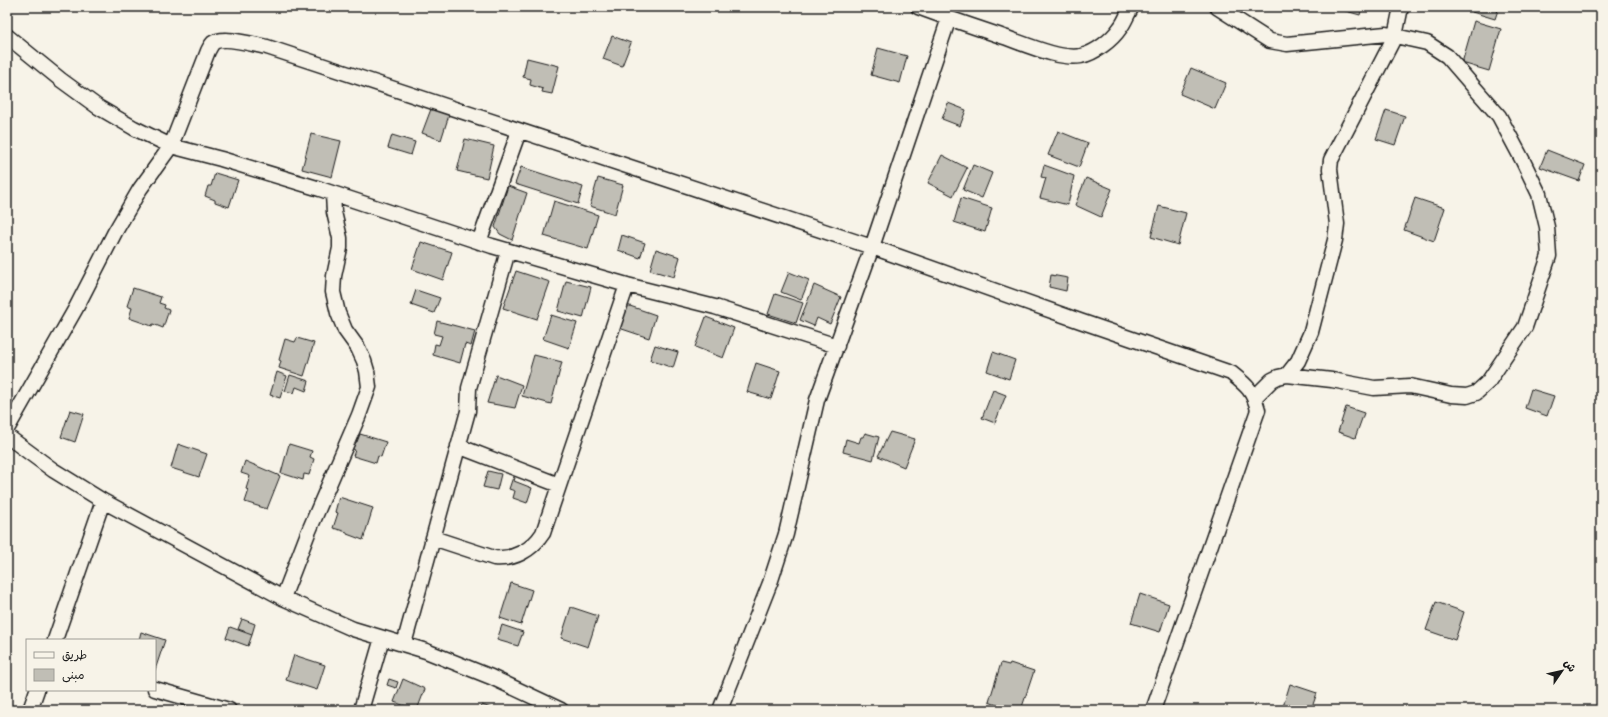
<svg xmlns="http://www.w3.org/2000/svg" width="1608" height="717" font-family="Caveat,'Playpen Sans Arabic',sans-serif">
<rect width="100%" height="100%" fill="#f7f3e8"/>
<filter id="ink" filterUnits="userSpaceOnUse"><feTurbulence type="fractalNoise" baseFrequency=".025" numOctaves="2"/><feDisplacementMap in="SourceGraphic" scale="8" xChannelSelector="R" yChannelSelector="G"/><feConvolveMatrix kernelMatrix="1 2 1 2 8 2 1 2 1" color-interpolation-filters="sRGB"/></filter>
<g filter="url(#ink)">
<!-- building -->
<path fill="#c0beb5" stroke="#1c1c1c" d="M 1332,7 L 1362,7 L 1360,15 Z
M 1474,7 L 1499,7 L 1495,19 L 1472,12 Z
M 1474,21 L 1501,29 L 1489,71 L 1462,63 Z
M 612,36 L 631,43 L 622,66 L 603,59 Z
M 878,48 L 907,56 L 900,83 L 871,75 Z
M 527,58 L 559,66 L 552,94 L 542,92 L 543,89 L 530,85 L 531,79 L 523,77 Z
M 1191,68 L 1226,83 L 1215,109 L 1180,94 Z
M 948,103 L 966,110 L 960,126 L 942,119 Z
M 431,109 L 449,115 L 441,140 L 422,133 Z
M 1386,110 L 1405,116 L 1395,145 L 1376,139 Z
M 1058,131 L 1088,143 L 1079,167 L 1048,155 Z
M 311,134 L 341,141 L 332,177 L 302,169 Z
M 392,135 L 415,142 L 411,155 L 388,148 Z
M 465,139 L 494,146 L 487,178 L 457,171 Z
M 1547,150 L 1585,165 L 1579,181 L 1540,167 Z
M 942,155 L 967,168 L 953,196 L 928,183 Z
M 973,165 L 992,173 L 982,198 L 963,190 Z
M 1044,165 L 1074,176 L 1068,205 L 1040,198 L 1046,178 L 1041,177 Z
M 521,167 L 583,187 L 578,204 L 515,184 Z
M 215,173 L 238,180 L 229,207 L 215,202 L 215,200 L 205,196 L 208,186 L 211,186 Z
M 598,178 L 623,185 L 615,214 L 590,206 Z
M 1086,178 L 1112,189 L 1101,217 L 1075,205 Z
M 508,186 L 527,193 L 512,240 L 500,234 L 495,227 Z
M 961,198 L 992,208 L 985,232 L 954,222 Z
M 1415,198 L 1445,208 L 1434,241 L 1404,230 Z
M 554,201 L 598,215 L 588,249 L 544,236 Z
M 1159,206 L 1186,213 L 1178,245 L 1151,237 Z
M 622,235 L 645,243 L 640,258 L 618,250 Z
M 421,242 L 452,252 L 443,280 L 412,269 Z
M 656,249 L 680,257 L 674,277 L 650,270 Z
M 516,271 L 550,282 L 537,319 L 503,308 Z
M 789,272 L 809,280 L 801,300 L 781,292 Z
M 1051,275 L 1068,278 L 1066,291 L 1049,287 Z
M 566,281 L 591,287 L 583,318 L 558,311 Z
M 814,285 L 841,297 L 830,324 L 817,318 L 814,326 L 800,320 Z
M 133,288 L 161,297 L 159,303 L 165,305 L 164,308 L 169,310 L 163,328 L 153,324 L 152,326 L 129,318 L 132,308 L 127,306 Z
M 416,290 L 440,298 L 434,313 L 411,305 Z
M 775,294 L 803,303 L 796,323 L 768,314 Z
M 627,305 L 656,315 L 649,338 L 619,328 Z
M 551,315 L 577,323 L 569,348 L 543,339 Z
M 706,317 L 734,328 L 723,358 L 695,347 Z
M 437,321 L 475,331 L 471,346 L 465,344 L 460,363 L 433,355 L 435,344 L 439,345 L 442,336 L 434,334 Z
M 297,338 L 314,343 L 304,376 L 279,368 L 281,361 L 279,360 L 285,339 L 295,342 Z
M 655,345 L 678,352 L 673,368 L 650,360 Z
M 993,352 L 1015,360 L 1009,379 L 987,371 Z
M 534,355 L 562,362 L 551,404 L 522,396 Z
M 756,363 L 780,371 L 771,399 L 747,392 Z
M 277,372 L 287,376 L 280,398 L 270,395 Z
M 290,375 L 309,381 L 306,391 L 296,387 L 294,393 L 285,391 Z
M 496,375 L 522,385 L 515,408 L 487,403 Z
M 1531,389 L 1554,396 L 1547,416 L 1525,408 Z
M 993,390 L 1006,395 L 995,423 L 982,418 Z
M 1346,407 L 1364,413 L 1355,438 L 1338,432 Z
M 70,410 L 84,414 L 75,442 L 61,437 Z
M 890,432 L 915,439 L 904,467 L 878,456 Z
M 865,433 L 879,437 L 873,460 L 843,452 L 846,439 L 859,443 L 861,437 L 863,437 Z
M 360,434 L 386,442 L 381,457 L 378,456 L 376,463 L 353,456 L 355,450 L 351,448 L 353,441 L 357,442 Z
M 178,444 L 207,454 L 199,477 L 171,468 Z
M 289,444 L 312,451 L 310,457 L 314,459 L 309,475 L 304,474 L 303,480 L 281,473 Z
M 245,461 L 280,476 L 267,509 L 245,502 L 249,490 L 246,489 L 250,476 L 241,473 Z
M 488,471 L 501,474 L 497,490 L 483,487 Z
M 513,477 L 515,478 L 514,481 L 532,488 L 527,503 L 513,498 L 515,491 L 509,489 Z
M 339,497 L 373,508 L 363,540 L 347,534 L 347,532 L 333,528 L 338,513 L 335,512 Z
M 511,583 L 532,590 L 521,625 L 500,618 Z
M 1140,594 L 1169,604 L 1160,632 L 1131,623 Z
M 1436,602 L 1464,612 L 1455,640 L 1426,630 Z
M 571,607 L 598,616 L 588,647 L 561,638 Z
M 242,619 L 255,624 L 252,634 L 238,629 Z
M 502,625 L 523,632 L 518,646 L 497,640 Z
M 230,627 L 252,635 L 248,646 L 226,638 Z
M 141,632 L 165,640 L 155,670 L 155,640 L 139,640 Z
M 294,655 L 325,665 L 317,690 L 286,680 Z
M 1001,663 L 1009,665 L 1010,663 L 1034,671 L 1021,710 L 998,710 L 999,706 L 989,702 Z
M 389,679 L 398,682 L 396,688 L 387,685 Z
M 403,679 L 425,689 L 417,710 L 394,702 Z
M 1290,684 L 1317,693 L 1311,710 L 1282,710 Z
M 482,705 L 497,710 L 480,710 Z"/>
<g fill="none" stroke-linecap="round" stroke-linejoin="round">
<defs>
<path id="minor" d="M 918,7 C 947,18 975,27 1004,37 C 1025,44 1060,60 1081,56 C 1095,53 1112,40 1120,28 C 1125,22 1127,14 1132,7
M 1217,7 L 1270,41 L 1287,44 L 1386,34 L 1427,43 L 1447,56 L 1499,116 L 1523,161 L 1539,194 L 1547,227 L 1549,256 L 1525,327 L 1488,382 L 1476,393 L 1467,396 L 1451,395 L 1410,386 L 1374,388 L 1332,380 L 1287,375 L 1278,377 L 1272,380 L 1254,398
M 7,36 L 61,80 L 98,107 L 134,128 L 171,146 L 221,159 L 320,189 L 492,246 L 627,285 L 715,307 L 837,346
M 479,242 L 519,131
M 1287,375 L 1298,361 L 1311,332 L 1335,240 L 1337,224 L 1330,169 L 1331,160 L 1395,36 L 1401,7
M 7,429 L 76,308 L 115,232 L 140,189 L 171,146 L 208,51 C 209,49 211,45 213,43 C 223,35 255,45 267,47 L 872,247 L 1080,321 L 1231,373 C 1246,385 1253,390 1258,410 L 1153,710
M 7,436 L 53,470 L 103,501 L 283,598 L 353,629 L 426,651 L 491,677 L 561,710
M 458,446 L 559,485
M 433,538 L 494,558 C 514,560 532,550 543,533 L 627,285
M 283,598 L 308,533 L 359,415 L 369,387 L 367,371 L 364,361 L 358,348 L 345,330 L 338,313 L 333,292 L 334,276 L 340,248 L 340,238 L 334,212 L 333,194
M 55,640 L 103,501
M 404,644 L 468,411 L 469,388 L 508,251
M 155,689 L 229,710
M 30,710 L 37,690
M 361,710 L 382,638
M 720,710 L 770,583 L 786,534 L 817,400 L 872,247 L 949,18"/>
</defs>
<!-- minor casing -->
<use href="#minor" stroke="#1c1c1c" stroke-width="17"/>
<!-- minor -->
<use href="#minor" stroke="#f7f3e8" stroke-width="14"/>
</g>
</g>
<!-- margin -->
<rect width="1608" height="717" fill="none" stroke="#f7f3e8" stroke-width="24"/>
<rect x="12" y="12" width="1584" height="693" fill="none" stroke="#1c1c1c" stroke-width="1.5" filter="url(#ink)"/>
<!-- legend -->
<rect x="26" y="639" width="130" height="52" fill="#f7f3e8" stroke="#9f9d96"/>
<rect x="34" y="652" width="20" height="6" fill="#f7f3e8" stroke="#9f9d96"/>
<text x="62" y="659" font-size="12" fill="#1c1c1c">طريق</text>
<rect x="34" y="669" width="20" height="12" fill="#c0beb5" stroke="#9f9d96"/>
<text x="62" y="679" font-size="12" fill="#1c1c1c">مبنى</text>
<!-- north arrow -->
<g transform="translate(1562 671) rotate(56)" stroke="#f7f3e8" stroke-width="3" paint-order="stroke">
<path d="M0-3L7 15L0 10L-7 15Z" fill="#1c1c1c"/>
<text y="-6" font-size="11" font-weight="bold" text-anchor="middle" fill="#1c1c1c">ش</text>
</g>
</svg>
